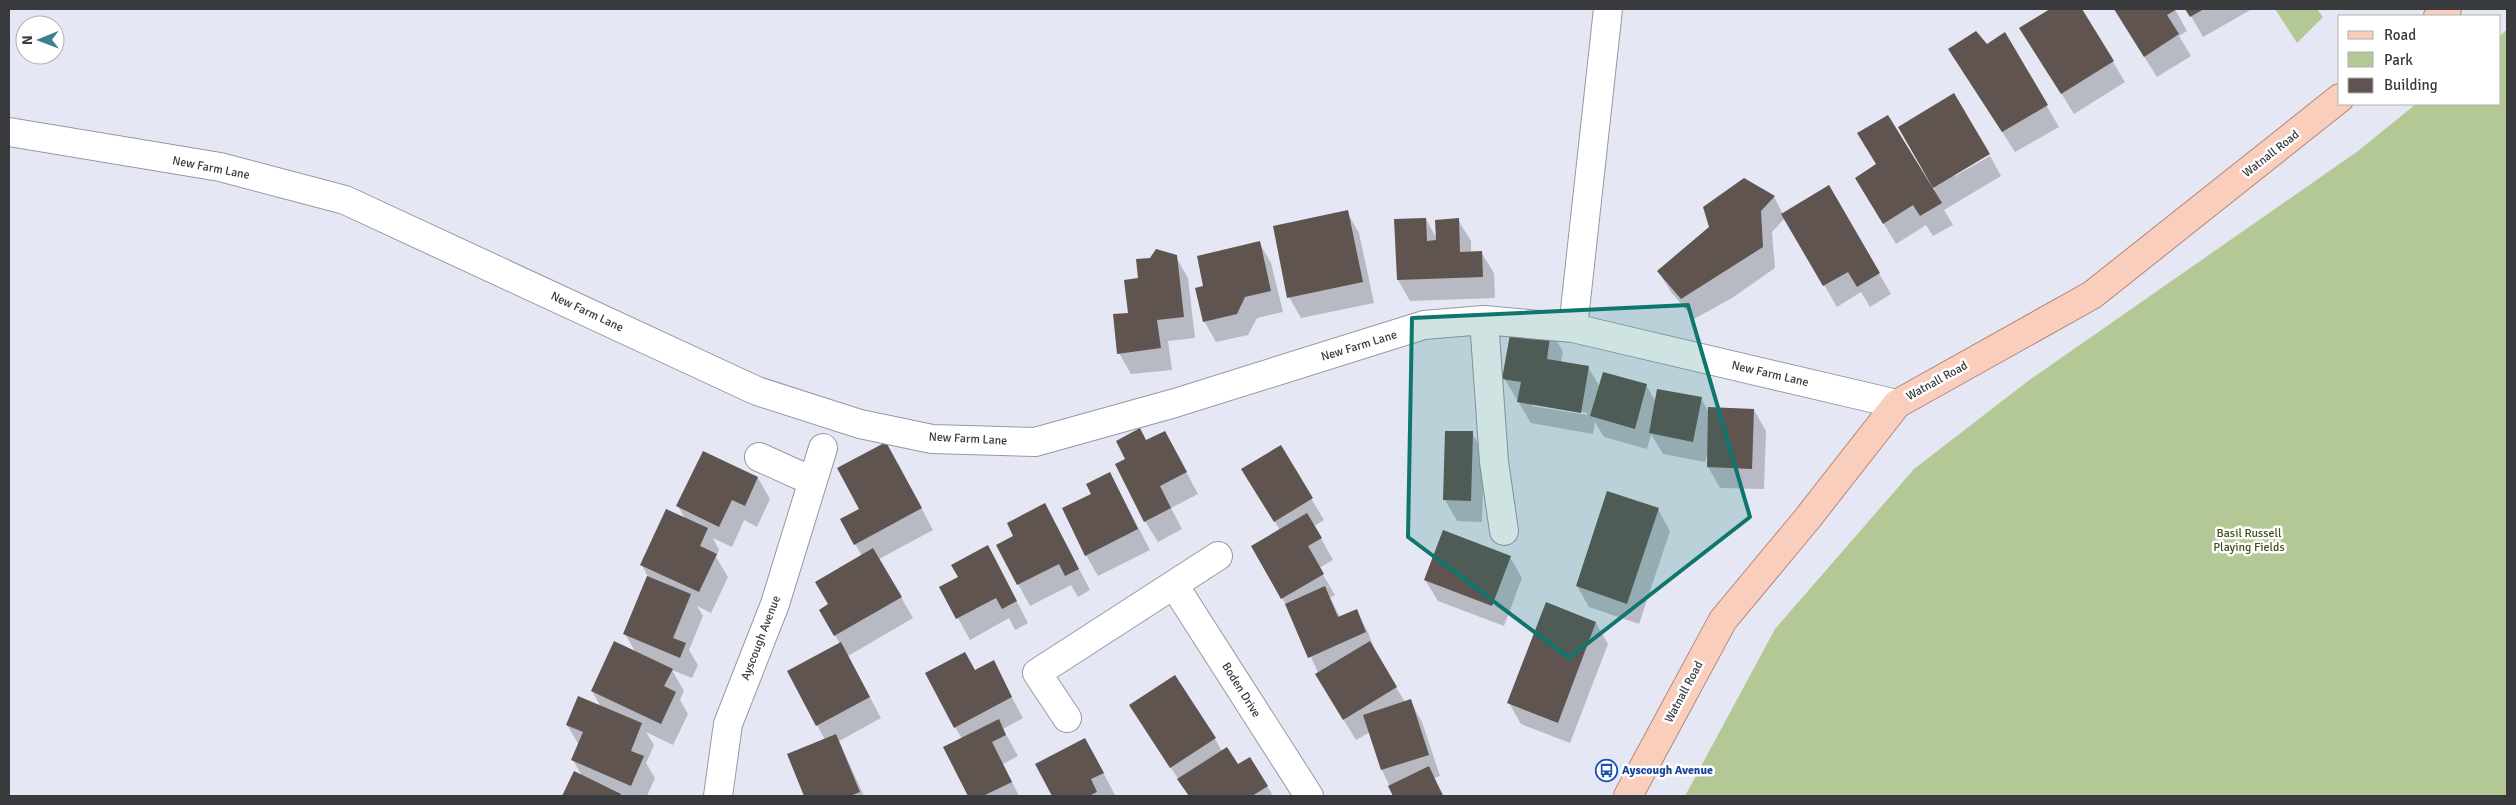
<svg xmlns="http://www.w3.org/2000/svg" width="2516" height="805" font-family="Signika,sans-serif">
<rect width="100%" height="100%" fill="#e5e8f4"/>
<!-- green -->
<path fill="#b4c895" d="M 2275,9 L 2317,9 L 2323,17 L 2297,43 Z
M 2507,29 L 2507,796 L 1685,796 L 1775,629 L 1914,469 L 2028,381 L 2358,151 L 2416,104 L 2500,104 L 2500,36 Z"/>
<!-- shadow -->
<path fill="#0003" fill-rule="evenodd" d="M 2052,9 L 2081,9 L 2125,82 L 2074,114 L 2021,28 Z
M 2114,9 L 2175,9 L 2187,31 L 2179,36 L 2191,56 L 2157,77 Z
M 2187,9 L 2252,9 L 2203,37 Z
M 2005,34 L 2059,127 L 2015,152 L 1962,70 L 1987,46 Z
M 1899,127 L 1955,176 L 1990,156 L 2001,176 L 1944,210 L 1953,225 L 1933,236 L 1926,225 L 1896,244 L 1869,199 L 1935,190 Z
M 1828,187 L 1891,294 L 1870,307 L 1861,292 L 1837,307 L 1785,218 L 1772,232 L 1775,268 L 1732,298 L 1694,319 L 1671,292 L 1658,271 L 1774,197 L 1783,214 Z
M 1347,212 L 1359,233 L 1374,303 L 1301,318 L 1289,297 Z
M 1426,219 L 1437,239 L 1458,220 L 1471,241 L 1471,253 L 1481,252 L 1494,273 L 1495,298 L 1410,301 L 1398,280 Z
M 1259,242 L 1271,263 L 1283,312 L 1257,318 L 1248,335 L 1216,342 L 1204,321 L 1205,286 Z
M 1176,257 L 1188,278 L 1195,338 L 1168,341 L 1172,370 L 1131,374 L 1119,353 L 1140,279 Z
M 1551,330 L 1563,352 L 1561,362 L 1588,367 L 1600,387 L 1646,385 L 1656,402 L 1701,398 L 1709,413 L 1754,410 L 1766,431 L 1764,489 L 1720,488 L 1708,467 L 1708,451 L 1705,462 L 1663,454 L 1651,434 L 1647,449 L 1604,437 L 1595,422 L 1593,434 L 1531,423 L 1504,378 ZM 1532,403 L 1587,413 L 1587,415 L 1532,406 Z
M 1165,432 L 1198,494 L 1171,508 L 1182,529 L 1158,542 L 1145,521 L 1126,460 L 1146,442 Z
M 1446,432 L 1472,433 L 1484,454 L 1482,522 L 1457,521 L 1445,500 Z
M 1280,447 L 1324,520 L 1314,526 L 1333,560 L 1319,568 L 1335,595 L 1330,598 L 1340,617 L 1356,611 L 1368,632 L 1376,654 L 1405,702 L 1410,700 L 1422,722 L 1440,776 L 1434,778 L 1444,796 L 1394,796 L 1382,770 L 1370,732 L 1356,740 L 1329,696 L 1290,612 L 1252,546 L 1280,530 L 1255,491 Z
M 704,452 L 758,478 L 770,499 L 757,527 L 744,520 L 732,547 L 713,538 L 719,550 L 716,557 L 728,577 L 711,613 L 697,606 L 703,616 L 689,650 L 698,665 L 692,678 L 672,670 L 684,691 L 680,700 L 688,714 L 673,745 L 646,732 L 654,745 L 646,763 L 655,778 L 647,796 L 563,796 L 575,773 L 582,776 L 573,760 L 579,745 L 567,725 L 601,707 L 592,691 L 636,653 L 625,634 L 648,577 L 642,565 L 685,519 L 678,506 Z
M 898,464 L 933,530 L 879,559 L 913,618 L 848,656 L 881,718 L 839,741 L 864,796 L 806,796 L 789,755 L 825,740 L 789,672 L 840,644 L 820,610 L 830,604 L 862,556 L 855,544 L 860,509 Z
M 1110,473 L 1150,550 L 1098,576 L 1086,555 L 1092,494 Z
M 1658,509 L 1670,531 L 1639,624 L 1589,607 L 1577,586 Z
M 1057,526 L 1090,590 L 1078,597 L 1071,585 L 1030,606 L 997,545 Z
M 1510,557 L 1522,578 L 1504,626 L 1438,601 L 1425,580 Z
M 999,568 L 1028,623 L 1015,630 L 1009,618 L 970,640 L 941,587 Z
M 1596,623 L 1608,644 L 1570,743 L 1521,724 L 1509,703 Z
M 993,662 L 1023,718 L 1003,729 L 1018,756 L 1003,764 L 1019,796 L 969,796 L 945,748 L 962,739 L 955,727 L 975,672 Z
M 1131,705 L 1215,739 L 1222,751 L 1237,766 L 1267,786 L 1273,796 L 1189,796 Z
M 1097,761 L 1115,795 L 1112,796 L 1053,796 L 1037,765 Z"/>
<!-- building -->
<path fill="#5f544f" d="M 2050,9 L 2082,9 L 2114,61 L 2061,94 L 2019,28 Z
M 2114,9 L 2177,9 L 2167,15 L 2179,34 L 2144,57 Z
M 2185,9 L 2204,9 L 2190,17 Z
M 1976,31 L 1987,44 L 2005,32 L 2048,105 L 2002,132 L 1948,49 Z
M 1954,93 L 1990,154 L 1933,188 L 1898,127 Z
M 1888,115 L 1942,203 L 1920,216 L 1913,205 L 1883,224 L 1855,178 L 1876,164 L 1857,133 Z
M 1744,178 L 1775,196 L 1761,211 L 1763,247 L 1681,299 L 1657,271 L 1709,227 L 1703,207 Z
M 1829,185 L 1880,273 L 1857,287 L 1848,272 L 1823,286 L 1781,214 Z
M 1348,210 L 1363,282 L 1287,298 L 1273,226 Z
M 1426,218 L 1427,241 L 1436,240 L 1435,220 L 1459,218 L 1460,252 L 1482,251 L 1483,277 L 1397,280 L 1394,219 Z
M 1260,241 L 1271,291 L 1245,297 L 1237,314 L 1203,322 L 1195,288 L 1203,286 L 1197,256 Z
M 1156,249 L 1177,255 L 1184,317 L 1157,320 L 1161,348 L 1117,354 L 1113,314 L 1128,313 L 1124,280 L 1138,278 L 1136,259 L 1150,258 Z
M 1512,323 L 1551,329 L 1547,359 L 1589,366 L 1581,413 L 1517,402 L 1521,382 L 1502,379 Z
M 1603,372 L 1647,384 L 1635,429 L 1590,416 Z
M 1657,389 L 1702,397 L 1693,442 L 1649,433 Z
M 1708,407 L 1754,409 L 1752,469 L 1707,467 Z
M 1140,428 L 1146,440 L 1165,431 L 1187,472 L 1160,486 L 1171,508 L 1144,522 L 1115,464 L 1125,459 L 1116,441 Z
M 1445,431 L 1473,431 L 1471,501 L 1443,500 Z
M 886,442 L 922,508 L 854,545 L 840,519 L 859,509 L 837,468 Z
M 1281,445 L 1313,498 L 1274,522 L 1241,469 Z
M 703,451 L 758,477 L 745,506 L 732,500 L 719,527 L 676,506 Z
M 1110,472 L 1138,529 L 1085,556 L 1062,508 L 1091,494 L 1086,484 Z
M 1607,491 L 1659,508 L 1627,604 L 1576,586 Z
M 1045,503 L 1079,569 L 1065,576 L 1059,564 L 1017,585 L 996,545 L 1013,536 L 1007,523 Z
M 666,509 L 708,528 L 700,546 L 717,554 L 699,592 L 640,565 Z
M 1307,513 L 1322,538 L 1308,546 L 1324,574 L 1281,599 L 1251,546 Z
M 1443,530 L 1511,556 L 1492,606 L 1424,580 Z
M 988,545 L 1017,601 L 1002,609 L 996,598 L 956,619 L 939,587 L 958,577 L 951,565 Z
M 873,548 L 902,597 L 834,636 L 819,610 L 828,604 L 815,582 Z
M 647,576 L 691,594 L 673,638 L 686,643 L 680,658 L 623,634 Z
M 1325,586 L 1338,617 L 1357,609 L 1366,632 L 1308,658 L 1285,604 Z
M 1546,602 L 1596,622 L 1558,723 L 1507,703 Z
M 614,641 L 673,669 L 664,686 L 676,692 L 661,724 L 591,691 Z
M 1370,641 L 1397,687 L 1343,720 L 1315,674 Z
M 841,642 L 870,697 L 816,726 L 787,671 Z
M 965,652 L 975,670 L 994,660 L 1012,697 L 954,728 L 925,673 Z
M 1175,675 L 1216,738 L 1170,768 L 1129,705 Z
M 578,696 L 642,723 L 631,751 L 644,756 L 631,786 L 571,760 L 583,732 L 566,725 Z
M 1411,699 L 1429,755 L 1381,770 L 1363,715 Z
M 999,719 L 1006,735 L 992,742 L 1012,782 L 983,796 L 968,796 L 943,747 Z
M 836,734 L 860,792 L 850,796 L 804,796 L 787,754 Z
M 1085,738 L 1104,773 L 1091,779 L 1097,792 L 1089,796 L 1052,796 L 1035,764 Z
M 1227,747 L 1238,764 L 1250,757 L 1268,786 L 1252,796 L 1189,796 L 1177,779 Z
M 1429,766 L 1443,796 L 1393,796 L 1388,786 Z
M 574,771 L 621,794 L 620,796 L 562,796 Z"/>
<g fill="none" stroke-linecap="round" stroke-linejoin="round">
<defs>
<path id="minor" d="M 9,132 L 220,167 L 345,200 L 757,391 L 860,424 L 932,439 L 1035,442 L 1175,403 L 1424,325 L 1484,320 L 1573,328 L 1897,404
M 1484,320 L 1494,462 L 1504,531
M 1573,328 L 1608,9
M 759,457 L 812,481
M 1174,585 L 1309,796
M 1067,718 L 1037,673 L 1218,556
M 718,796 L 728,724 L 775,604 L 823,448"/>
<path id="major" d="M 2438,16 L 2447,9
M 1628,796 L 1723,620 L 1807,519 L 1897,404 L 2092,295 L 2340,98"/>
</defs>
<!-- minor casing -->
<use href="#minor" stroke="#9699a4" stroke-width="30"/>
<!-- major casing -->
<use href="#major" stroke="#b48574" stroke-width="30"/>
<!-- minor -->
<use href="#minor" stroke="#fff" stroke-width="28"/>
<!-- major -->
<use href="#major" stroke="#facebd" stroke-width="28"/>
</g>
<!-- marked area -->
<path fill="#0f766e" fill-opacity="0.2" stroke="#0f766e" stroke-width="4" stroke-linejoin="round" d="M 1688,305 L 1750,517 L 1569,658 L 1408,537 L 1412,318 Z"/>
<!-- icons -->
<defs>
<symbol id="bus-ring" viewBox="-11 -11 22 22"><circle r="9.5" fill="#fff" stroke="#1a4fb4" stroke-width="1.5"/><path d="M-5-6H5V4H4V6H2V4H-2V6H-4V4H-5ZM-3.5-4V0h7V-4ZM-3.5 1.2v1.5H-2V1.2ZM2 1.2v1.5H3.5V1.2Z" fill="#1a4fb4"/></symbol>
</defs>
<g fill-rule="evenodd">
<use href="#bus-ring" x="1594" y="758" width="25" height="25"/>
</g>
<g text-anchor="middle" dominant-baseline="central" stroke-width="5" stroke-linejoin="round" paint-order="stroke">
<!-- street labels -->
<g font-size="12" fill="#383a3e" stroke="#fff">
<text transform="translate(2271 154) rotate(-38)">Watnall Road</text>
<text transform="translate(211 168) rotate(11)">New Farm Lane</text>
<text transform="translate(587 312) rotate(25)">New Farm Lane</text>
<text transform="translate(1359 346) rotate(-17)">New Farm Lane</text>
<text transform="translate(1770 374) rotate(13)">New Farm Lane</text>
<text transform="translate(1937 381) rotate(-29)">Watnall Road</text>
<text transform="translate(968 439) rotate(3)">New Farm Lane</text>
<text transform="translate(761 638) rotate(-69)">Ayscough Avenue</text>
<text transform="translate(1241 690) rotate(58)">Boden Drive</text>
<text transform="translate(1684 692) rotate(-62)">Watnall Road</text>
</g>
<!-- park labels -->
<g font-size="12" fill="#3e511b" stroke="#fff">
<text x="2249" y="533">Basil Russell<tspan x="2249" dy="14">Playing Fields</tspan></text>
</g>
<!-- transit labels -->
<g font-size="12" font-weight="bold" fill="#164399" stroke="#fff" text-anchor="start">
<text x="1622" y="770">Ayscough Avenue</text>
</g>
</g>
<!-- border -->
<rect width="2516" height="805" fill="none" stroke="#383a3e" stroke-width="20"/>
<!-- legend -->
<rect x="2338" y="15" width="162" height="90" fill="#ffffff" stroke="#afb0b2"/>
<rect x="2348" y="31" width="25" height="8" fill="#facebd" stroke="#afb0b2"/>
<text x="2384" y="40" font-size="15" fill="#383a3e">Road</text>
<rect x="2348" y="52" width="25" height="15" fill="#b4c895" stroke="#afb0b2"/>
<text x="2384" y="65" font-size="15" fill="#383a3e">Park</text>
<rect x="2348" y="78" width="25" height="15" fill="#5f544f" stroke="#afb0b2"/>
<text x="2384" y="90" font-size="15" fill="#383a3e">Building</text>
<!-- north arrow -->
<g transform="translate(40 40) rotate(269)"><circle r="24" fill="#ffffff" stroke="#afb0b2"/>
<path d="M0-4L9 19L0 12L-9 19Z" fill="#3c818f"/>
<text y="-8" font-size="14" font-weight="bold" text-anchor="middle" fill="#383a3e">N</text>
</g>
</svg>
